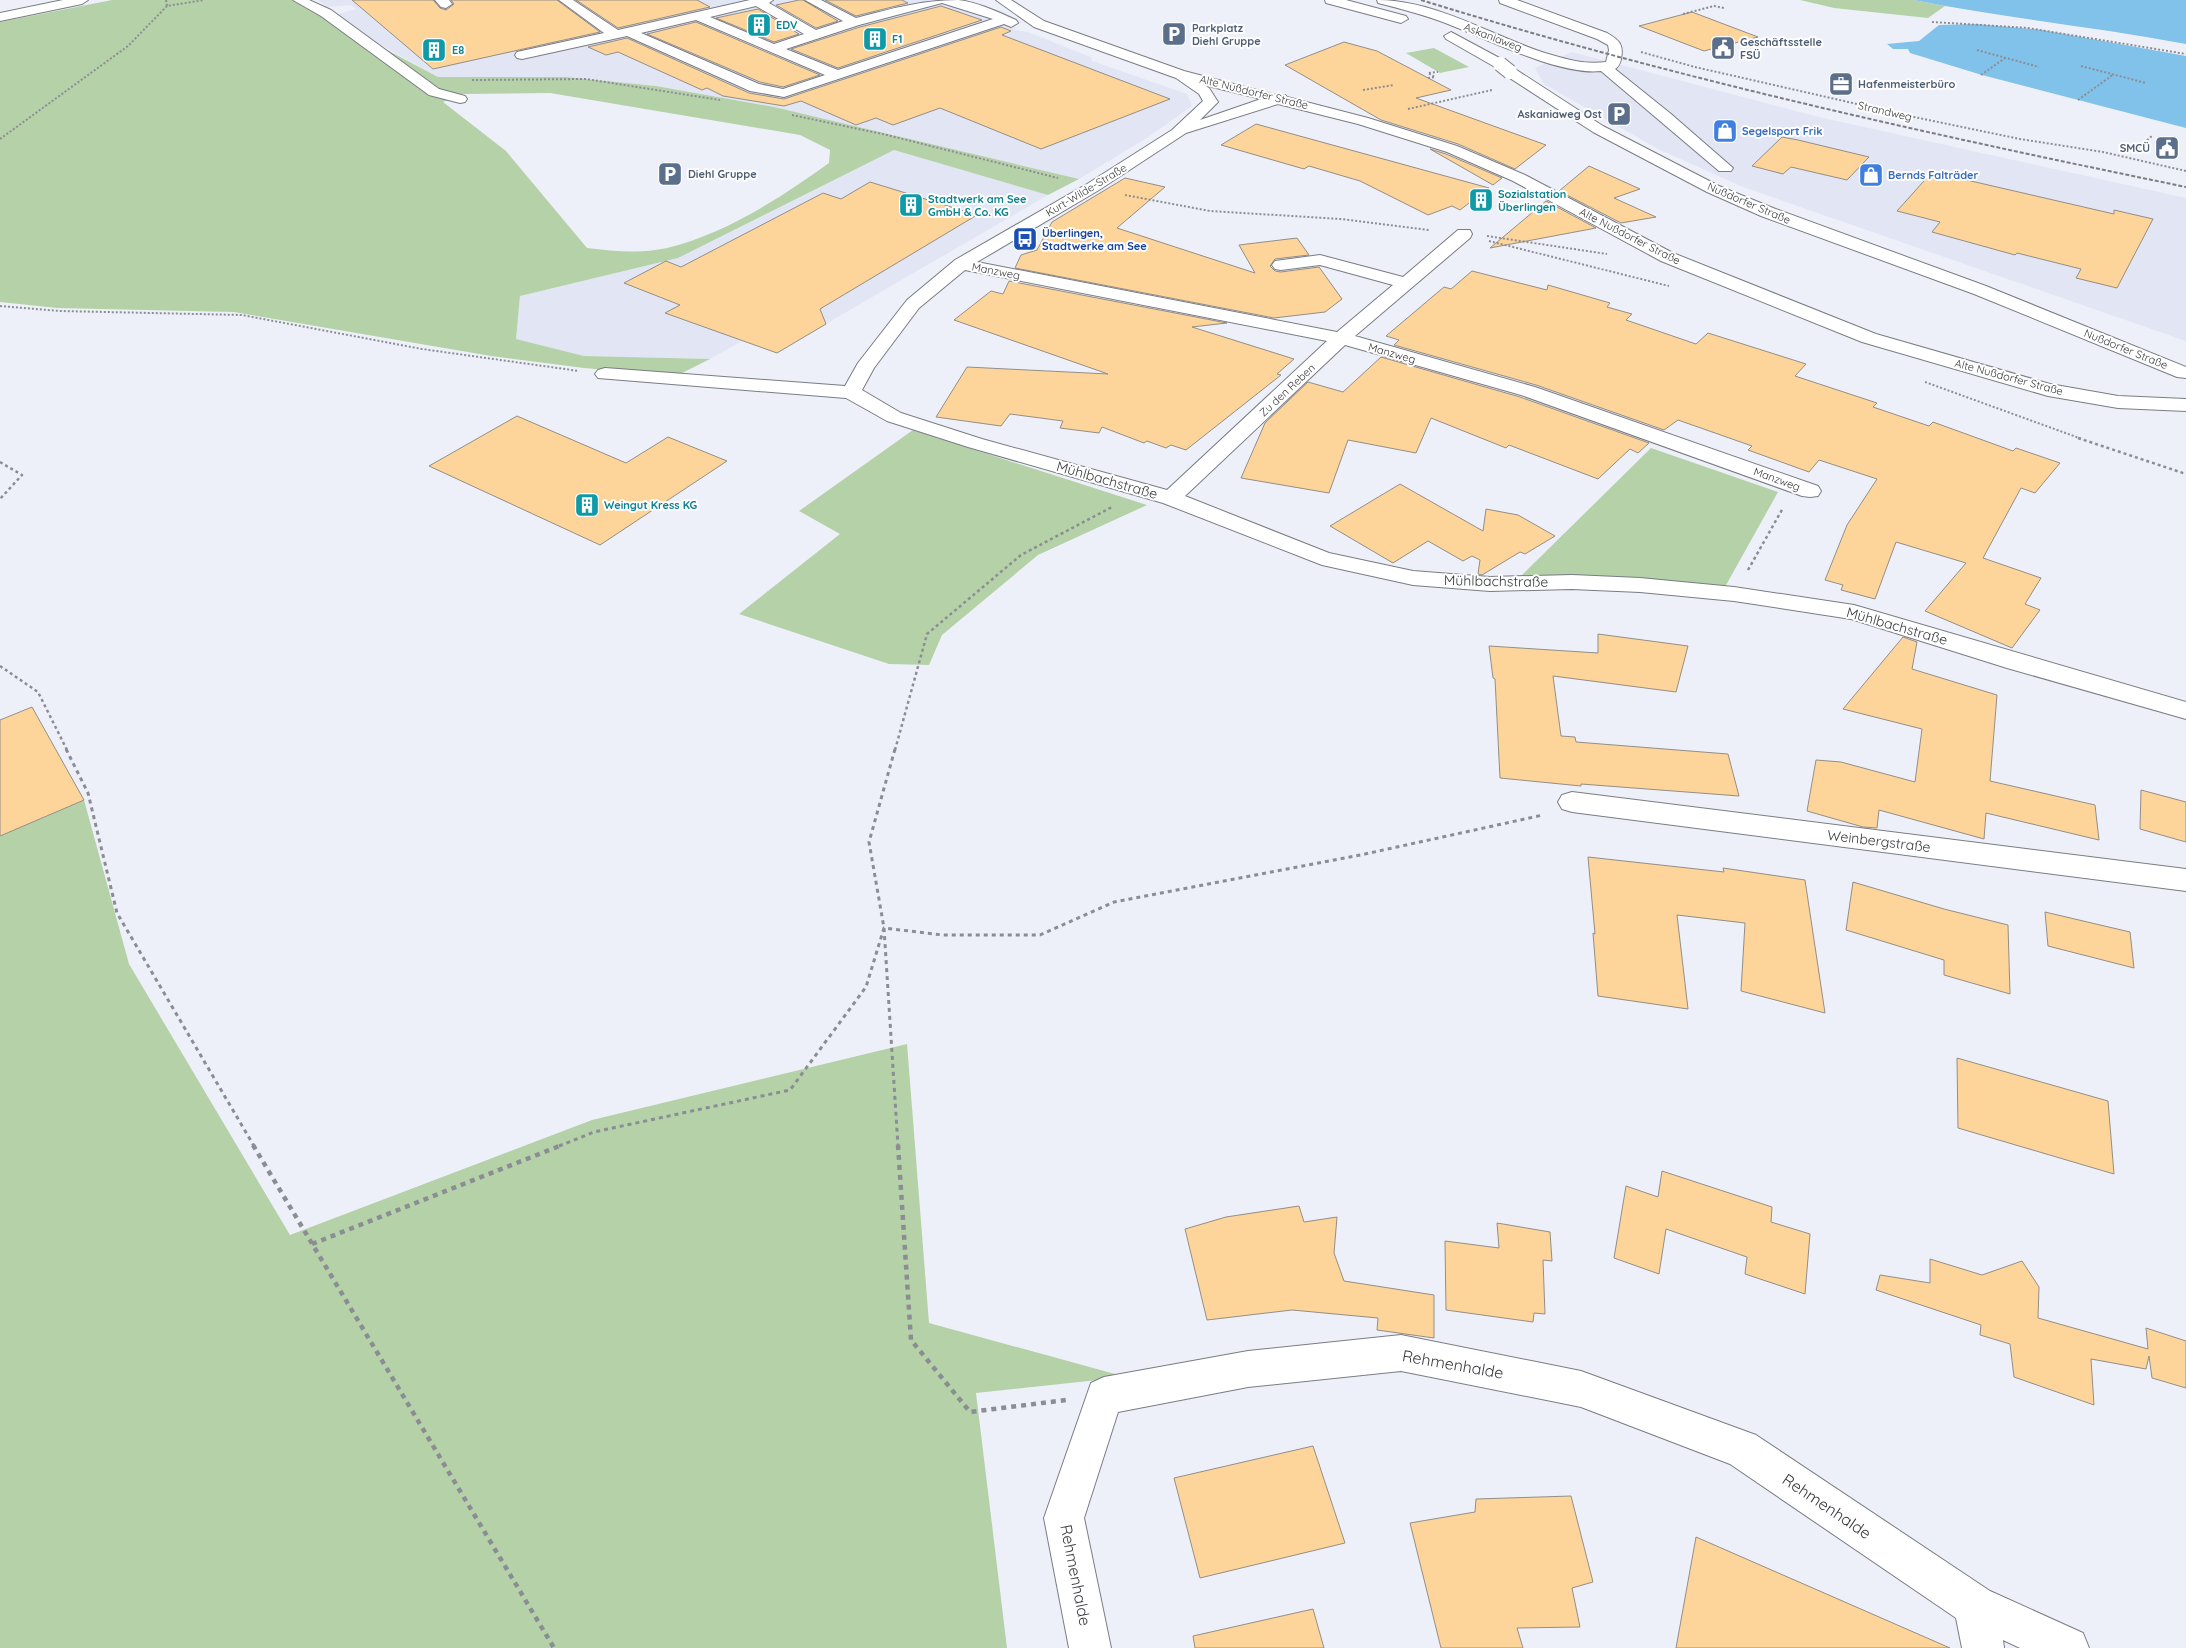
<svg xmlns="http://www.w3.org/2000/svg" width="2186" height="1648" font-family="Quicksand,sans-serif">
<rect width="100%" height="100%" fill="#eef0f9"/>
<!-- built -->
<path fill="#e1e5f4" d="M 318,0 L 958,0 L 1002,11 L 1022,22 L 1011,26 L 1016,28 L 1014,30 L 1028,32 L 1093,58 L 1091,59 L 1092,61 L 1187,94 L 1192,106 L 1147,138 L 1079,179 L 774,107 L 656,86 L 566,77 L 438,77 L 351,28 L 337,16 L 338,14 L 356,9 L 351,5 L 327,7 Z
M 1572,52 L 1819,117 L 2186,198 L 2186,341 L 1743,187 L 1658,149 L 1544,84 L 1535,68 Z
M 894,150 L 1048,195 L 805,336 L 772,324 L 710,359 L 584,356 L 516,339 L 520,296 L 678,258 Z"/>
<!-- green -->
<path fill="#b5d1a8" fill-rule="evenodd" d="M 112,0 L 293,0 L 438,77 L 566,77 L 656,86 L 774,107 L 1079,179 L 1048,195 L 894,150 L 678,258 L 520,296 L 516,339 L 584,356 L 710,359 L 676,376 L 584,368 L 491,356 L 234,312 L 57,308 L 0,302 L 0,22 ZM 550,93 L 800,135 L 830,150 L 829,163 C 782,197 725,234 667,248 C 641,254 613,251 587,248 L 506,151 L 443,102 L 462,94 Z
M 1800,0 L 1914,0 L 1945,6 L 1928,18 L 1834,8 Z
M 1434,48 L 1469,67 L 1440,73 L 1406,53 Z
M 913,430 L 1147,505 L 1038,555 L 942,635 L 929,665 L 889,664 L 739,614 L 840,534 L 799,511 Z
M 1651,448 L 1778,492 L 1725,587 L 1521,576 Z
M 84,800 L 129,964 L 290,1235 L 592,1120 L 907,1044 L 929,1323 L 1126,1377 L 976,1393 L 1007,1648 L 0,1648 L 0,836 Z"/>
<!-- water -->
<path fill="#80c2e9" d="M 1914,0 L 2186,0 L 2186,44 C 2096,27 2004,18 1914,0 Z
M 1977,24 L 2042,30 L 2186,56 L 2186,128 L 1982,75 L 1910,53 L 1908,49 L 1893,49 L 1887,44 L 1919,41 L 1939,25 Z"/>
<!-- building -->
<path fill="#fdd49a" stroke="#938e87" d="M 352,0 L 433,0 L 440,8 L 446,10 L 454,4 L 451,0 L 557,0 L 600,32 L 433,69 Z
M 576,0 L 697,0 L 710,7 L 618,28 Z
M 799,0 L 803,0 L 838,21 L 816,28 L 776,5 Z
M 825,0 L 902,0 L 908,3 L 856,16 Z
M 941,6 L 982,20 L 838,68 L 791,49 L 860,27 Z
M 758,9 L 799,34 L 774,42 L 716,18 Z
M 1692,12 L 1758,37 L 1704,51 L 1639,26 Z
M 696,22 L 820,75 L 783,87 L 760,82 L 647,34 Z
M 1001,27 L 1011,31 L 1002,35 L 1170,99 L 1041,149 L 940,108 L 893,125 L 876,118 L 856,125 L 801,101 L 784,106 L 723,96 L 707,88 L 702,90 L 618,52 L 606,55 L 588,47 L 627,38 L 749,93 L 784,99 Z
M 1344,42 L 1377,51 L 1451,90 L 1416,98 L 1546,145 L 1515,169 L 1458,144 L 1381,120 L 1285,65 Z
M 1256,124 L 1296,135 L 1489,188 L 1460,210 L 1452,206 L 1428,215 L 1360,181 L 1309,166 L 1304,169 L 1221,145 Z
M 1782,137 L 1798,140 L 1869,157 L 1847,180 L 1791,167 L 1783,174 L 1752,166 Z
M 1430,149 L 1446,154 L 1502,178 L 1493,185 Z
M 1589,166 L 1640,189 L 1614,198 L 1656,217 L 1621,223 L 1559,191 Z
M 1932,172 L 2114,214 L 2114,210 L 2153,219 L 2117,288 L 2076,278 L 2081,269 L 2017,253 L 2015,255 L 1932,232 L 1940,222 L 1897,211 Z
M 1125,178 L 1165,187 L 1117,228 L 1255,273 L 1239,245 L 1297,238 L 1309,255 L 1275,259 L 1270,266 L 1275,271 L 1281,272 L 1319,267 L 1342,299 L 1325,312 L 1274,318 L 1015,268 L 1021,255 L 1037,250 L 1052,222 Z
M 870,182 L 977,215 L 820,309 L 826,324 L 777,353 L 665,313 L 680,305 L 624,283 L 666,261 L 681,267 L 823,193 L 841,199 Z
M 1546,201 L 1596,228 L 1490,248 Z
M 1472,271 L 1547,290 L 1548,285 L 1610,303 L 1607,307 L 1632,314 L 1626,320 L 1696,344 L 1708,333 L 1806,364 L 1795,376 L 1877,403 L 1873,407 L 1929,426 L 1933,422 L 2013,451 L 2016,448 L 2060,463 L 2035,493 L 2021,488 L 1983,558 L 2041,578 L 2025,604 L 2040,610 L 2012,648 L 1925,611 L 1966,563 L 1896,542 L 1875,599 L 1841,590 L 1843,585 L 1825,580 L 1847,525 L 1877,479 L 1819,460 L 1809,472 L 1748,450 L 1752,446 L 1678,420 L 1664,430 L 1536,385 L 1394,345 L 1399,340 L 1386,336 L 1444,287 L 1451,289 Z
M 1009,281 L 1227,323 L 1192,327 L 1294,359 L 1277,374 L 1281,375 L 1186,450 L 1171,445 L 1166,448 L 1147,441 L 1144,443 L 1102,427 L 1099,433 L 1060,428 L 1063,421 L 1010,414 L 1001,426 L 936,417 L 967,367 L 1108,374 L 954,320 L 991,291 L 1003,294 Z
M 1381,357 L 1520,397 L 1649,443 L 1638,453 L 1630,449 L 1598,479 L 1509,445 L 1506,448 L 1431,418 L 1416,453 L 1348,440 L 1329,493 L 1241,478 L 1265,423 L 1308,382 L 1343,392 Z
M 517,416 L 626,463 L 668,437 L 727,461 L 600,545 L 429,466 Z
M 1400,484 L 1483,531 L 1486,509 L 1518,515 L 1555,536 L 1525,554 L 1520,552 L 1482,575 L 1478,574 L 1480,560 L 1472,556 L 1463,561 L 1428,541 L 1393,563 L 1330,526 Z
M 1598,634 L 1688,646 L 1676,692 L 1553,676 L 1561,736 L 1575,737 L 1576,742 L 1728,754 L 1739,796 L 1581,784 L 1581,786 L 1500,778 L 1495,679 L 1493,678 L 1489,646 L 1598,653 Z
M 1903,637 L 1917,642 L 1912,669 L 1997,695 L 1990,781 L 2095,805 L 2099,840 L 1986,813 L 1984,839 L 1879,810 L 1877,828 L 1863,827 L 1807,811 L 1816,760 L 1841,762 L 1915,782 L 1922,729 L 1843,709 Z
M 32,707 L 84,800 L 0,836 L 0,720 Z
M 2141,790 L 2186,802 L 2186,842 L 2140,829 Z
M 1588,857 L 1724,872 L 1723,868 L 1805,880 L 1825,1013 L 1741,991 L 1745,923 L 1677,915 L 1688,1009 L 1598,996 L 1593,933 L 1595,934 Z
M 1853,882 L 1944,909 L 2008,925 L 2010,994 L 1944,975 L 1944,960 L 1846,930 Z
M 2045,912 L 2130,932 L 2134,968 L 2048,946 Z
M 1957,1058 L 2108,1101 L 2114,1174 L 1958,1128 Z
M 1662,1171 L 1772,1207 L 1771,1222 L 1810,1234 L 1805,1294 L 1745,1274 L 1747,1257 L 1666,1229 L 1659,1274 L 1614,1258 L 1626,1186 L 1658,1197 Z
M 1299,1206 L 1304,1222 L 1337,1217 L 1334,1253 L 1344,1281 L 1434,1295 L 1434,1338 L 1377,1330 L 1378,1318 L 1292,1310 L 1207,1320 L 1185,1229 L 1226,1217 Z
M 1497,1223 L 1550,1232 L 1552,1261 L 1543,1260 L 1545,1314 L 1534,1313 L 1533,1322 L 1446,1310 L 1445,1241 L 1499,1248 Z
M 1930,1259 L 1982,1275 L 2022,1261 L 2039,1287 L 2038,1318 L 2148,1349 L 2146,1328 L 2186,1341 L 2186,1388 L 2152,1378 L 2149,1356 L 2146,1369 L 2091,1359 L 2094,1405 L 2014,1377 L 2010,1344 L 1980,1335 L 1981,1325 L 1876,1290 L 1880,1275 L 1930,1283 Z
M 1313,1446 L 1345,1543 L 1200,1578 L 1174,1478 Z
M 1571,1496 L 1593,1582 L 1572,1588 L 1580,1627 L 1517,1628 L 1523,1648 L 1441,1648 L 1410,1523 L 1475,1512 L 1476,1499 Z
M 1696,1537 L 1950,1648 L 1676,1648 Z
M 1313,1609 L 1324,1648 L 1195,1648 L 1193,1636 Z"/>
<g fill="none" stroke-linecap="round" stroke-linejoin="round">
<defs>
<path id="minor" d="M 63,0 L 88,0 L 82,4 L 0,21 L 0,13 Z
M 293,0 L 309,0 L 331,10 L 439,89 L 465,96 L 467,99 L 465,102 L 460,103 L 429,95 L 321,16 Z
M 435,0 L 449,0 L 452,4 L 446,8 L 441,7 Z
M 559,0 L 573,0 L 618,30 L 750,0 L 773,0 L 769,3 L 816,30 L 843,21 L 805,0 L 821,0 L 856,18 C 889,9 923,0 958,0 C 977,2 998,12 1016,20 L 1018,23 L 1011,27 L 1004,24 L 784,97 L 750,91 L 627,36 L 522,59 L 517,58 L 515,55 L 517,52 L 604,33 ZM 942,3 L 993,19 L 838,70 L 786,49 L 859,25 ZM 756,6 L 804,34 L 774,44 L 710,17 ZM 696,20 L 825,75 L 783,89 L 759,84 L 641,33 Z
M 996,0 L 1011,0 L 1044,21 L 1184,71 L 1276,95 L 1285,95 L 1287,97 L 1368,118 L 1457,146 L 1525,175 L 1673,253 L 1876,334 L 2050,384 L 2118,396 L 2186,399 L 2186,411 L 2118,408 L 2048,396 L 1862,342 L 1661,261 L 1513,181 L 1447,152 L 1358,124 L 1278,104 L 1186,133 L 1099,190 L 977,262 L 1337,332 L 1393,285 L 1320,265 L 1281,270 L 1275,269 L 1272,265 L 1275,261 L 1320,255 L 1403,277 L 1458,230 L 1470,230 L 1472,234 L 1470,238 L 1355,336 L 1535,387 L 1818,486 L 1821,491 L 1818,496 L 1810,497 L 1802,496 L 1521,395 L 1345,345 L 1185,496 L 1329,553 L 1413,571 L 1490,577 L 1572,575 L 1640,578 L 1734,587 L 1854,605 L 2186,702 L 2186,719 L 2007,668 L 1851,619 L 1734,601 L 1640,592 L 1572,589 L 1490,591 L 1413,585 L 1322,565 L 1163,503 L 968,447 L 887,421 L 846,398 L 598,378 L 595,374 L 598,370 L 605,368 L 845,386 L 858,363 L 907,300 L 955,260 L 1087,184 L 1172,130 L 1203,101 L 1199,94 L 1176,78 L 1034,27 ZM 1204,85 L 1261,99 L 1200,120 L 1218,102 L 1209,88 ZM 965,270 L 1327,341 L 1167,490 L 982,439 L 901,413 L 862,390 L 874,368 L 919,308 Z
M 1325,0 L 1346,0 L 1406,16 L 1408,19 L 1401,23 L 1326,3 Z
M 1377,0 C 1436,0 1490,35 1545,53 C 1565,59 1585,65 1606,62 L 1609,50 L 1608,45 L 1597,39 L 1500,3 L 1499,0 L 1517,0 L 1607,33 C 1619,40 1624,44 1621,59 C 1620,64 1619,66 1615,69 L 1671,114 L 1733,168 L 1731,171 L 1719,171 L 1601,71 C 1560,76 1487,39 1448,24 C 1425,15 1402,9 1378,3 Z
M 1451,32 L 1505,61 L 1507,64 L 1500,68 L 1495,67 L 1446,39 L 1444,36 Z
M 1510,68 L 1515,69 L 1603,126 L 1719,186 L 1773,208 L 1986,286 L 2186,367 L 2186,378 L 2177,377 L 1974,294 L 1761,216 L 1707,192 L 1593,132 L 1505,75 L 1503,72 L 1505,69 Z
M 1572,792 L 2186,869 L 2186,891 L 1572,812 L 1562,809 L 1558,802 L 1562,795 Z
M 1401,1335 L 1581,1371 L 1756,1435 L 1990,1591 L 2083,1633 L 2089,1648 L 2020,1648 L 2003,1640 L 2004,1648 L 1962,1648 L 1956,1618 L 1730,1464 L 1581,1407 L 1401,1371 L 1248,1387 L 1118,1412 L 1084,1518 L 1111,1648 L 1069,1648 L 1044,1518 L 1091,1383 L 1104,1377 L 1248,1351 Z"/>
</defs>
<!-- minor casing -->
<use href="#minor" stroke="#7a7c84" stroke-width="2"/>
<!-- path-far3 -->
<path stroke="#8c8d94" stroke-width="2" stroke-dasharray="2 2" stroke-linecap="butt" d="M 166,0 L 167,6
M 1683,14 L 1714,6 L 1724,8
M 1932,22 L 2028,28 L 2186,54
M 1977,50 L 2039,67
M 1641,52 L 1695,67 L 1914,117 L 2020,139 L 2103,152 L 2186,171
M 2081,66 L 2146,83
M 1981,75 L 2005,58
M 1428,78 L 1435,77 L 1428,73 L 1438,72
M 472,80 L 586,79 L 720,100
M 1363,90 L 1394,85
M 2078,100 L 2114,74
M 1408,109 L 1492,90
M 792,115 L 887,135 L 1058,178
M 0,139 L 128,46 L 167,6 L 204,0
M 2138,148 L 2152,136
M 1125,195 L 1210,211 L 1341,219 L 1429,230
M 1487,236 L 1607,254
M 1489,241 L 1669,286
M 0,306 L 60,311 L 242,315 L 422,349 L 579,371
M 1925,382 L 2082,439"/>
<!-- path-far2 -->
<path stroke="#8c8d94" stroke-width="2.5" stroke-dasharray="3 3" stroke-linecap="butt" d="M 2078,438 L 2186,474
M 0,462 L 22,475 L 0,499
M 1748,570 L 1783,508
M 0,666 L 38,692 L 67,750
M 895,750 L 927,634 L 1021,555 L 1112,507"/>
<!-- path-far1 -->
<path stroke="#8c8d94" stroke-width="3" stroke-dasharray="4 4" stroke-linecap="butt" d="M 66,749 L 88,793 L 117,913 L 254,1146
M 895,749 L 869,842 L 884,928 L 898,1146
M 559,1146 L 594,1132 L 790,1090 L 866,987 L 884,928 L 943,935 L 1040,935 L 1114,902 L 1365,854 L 1543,815"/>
<!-- path -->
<path stroke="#8c8d94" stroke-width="4.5" stroke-dasharray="5 5" stroke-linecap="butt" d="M 253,1145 L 554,1648
M 898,1145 L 911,1340 L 970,1412 L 1066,1400
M 312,1244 L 562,1145"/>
<!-- minor -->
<use href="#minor" fill="#fff" fill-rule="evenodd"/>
<!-- rail -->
<path stroke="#7c7d83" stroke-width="2" stroke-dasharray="4 2" stroke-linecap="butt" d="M 1421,0 C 1673,78 1928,134 2186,187"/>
<defs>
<path id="minor-bridge" d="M 1500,64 L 1510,72"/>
</defs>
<!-- minor-bridge casing -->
<use href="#minor-bridge" stroke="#7a7c84" stroke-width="16" stroke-linecap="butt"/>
<!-- minor-bridge -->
<use href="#minor-bridge" stroke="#fff" stroke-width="14"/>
</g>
<!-- icons -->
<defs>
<symbol id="building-square" viewBox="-11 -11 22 22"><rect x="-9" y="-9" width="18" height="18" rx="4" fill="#0f9aa8" stroke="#fefefe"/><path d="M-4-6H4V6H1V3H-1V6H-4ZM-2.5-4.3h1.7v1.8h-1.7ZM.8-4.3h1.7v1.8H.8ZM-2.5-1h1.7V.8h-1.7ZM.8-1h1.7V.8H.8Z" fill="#fff"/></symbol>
<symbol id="parking-square" viewBox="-11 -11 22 22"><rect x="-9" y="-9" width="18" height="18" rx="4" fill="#5c6f8a" stroke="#fefefe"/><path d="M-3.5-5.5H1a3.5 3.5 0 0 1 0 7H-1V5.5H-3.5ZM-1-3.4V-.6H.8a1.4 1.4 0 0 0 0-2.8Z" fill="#fff"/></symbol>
<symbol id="civic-square" viewBox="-11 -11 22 22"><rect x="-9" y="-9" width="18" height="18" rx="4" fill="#5c6f8a" stroke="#fefefe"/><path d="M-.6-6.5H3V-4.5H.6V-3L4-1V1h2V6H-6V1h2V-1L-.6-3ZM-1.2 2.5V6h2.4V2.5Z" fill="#fff"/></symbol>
<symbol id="office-square" viewBox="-11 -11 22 22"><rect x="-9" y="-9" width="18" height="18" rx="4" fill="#5c6f8a" stroke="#fefefe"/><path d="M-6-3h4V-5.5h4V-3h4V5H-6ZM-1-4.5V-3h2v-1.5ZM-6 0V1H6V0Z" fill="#fff"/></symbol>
<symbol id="shop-square" viewBox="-11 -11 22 22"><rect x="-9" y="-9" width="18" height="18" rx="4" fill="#3f7fe0" stroke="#fefefe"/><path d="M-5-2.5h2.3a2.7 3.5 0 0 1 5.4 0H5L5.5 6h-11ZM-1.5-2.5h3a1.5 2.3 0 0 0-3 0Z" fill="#fff"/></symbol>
<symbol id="bus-square" viewBox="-11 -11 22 22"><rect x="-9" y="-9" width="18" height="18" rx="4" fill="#1a4fb4" stroke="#fefefe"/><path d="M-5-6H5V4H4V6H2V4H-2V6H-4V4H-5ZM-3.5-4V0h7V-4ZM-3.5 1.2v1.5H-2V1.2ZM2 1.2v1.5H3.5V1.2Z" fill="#fff"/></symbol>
</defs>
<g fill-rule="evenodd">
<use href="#building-square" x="745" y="11" width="28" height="28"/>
<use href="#parking-square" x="1160" y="20" width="28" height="28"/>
<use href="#building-square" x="861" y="25" width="28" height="28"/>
<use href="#civic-square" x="1709" y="34" width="28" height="28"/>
<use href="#building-square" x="420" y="36" width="28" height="28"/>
<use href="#office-square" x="1827" y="70" width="28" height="28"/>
<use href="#parking-square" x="1605" y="100" width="28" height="28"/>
<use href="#shop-square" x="1711" y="117" width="28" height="28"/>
<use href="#civic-square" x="2153" y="134" width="28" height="28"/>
<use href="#parking-square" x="656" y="160" width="28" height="28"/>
<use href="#shop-square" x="1857" y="161" width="28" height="28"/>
<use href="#building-square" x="1467" y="186" width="28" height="28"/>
<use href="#building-square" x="897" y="191" width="28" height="28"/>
<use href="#bus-square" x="1011" y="225" width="28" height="28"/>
<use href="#building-square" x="573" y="491" width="28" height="28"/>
</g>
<g text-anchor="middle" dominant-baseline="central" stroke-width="4" stroke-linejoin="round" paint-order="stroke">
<!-- far-culture labels -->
<g font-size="11" font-weight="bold" fill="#0d838f" stroke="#fefefe" text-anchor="start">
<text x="776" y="25">EDV</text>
<text x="892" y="39">F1</text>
<text x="452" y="50">E8</text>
<text x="1498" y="194">Sozialstation<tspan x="1498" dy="13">Überlingen</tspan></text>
<text x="928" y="199">Stadtwerk am See<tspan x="928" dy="13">GmbH &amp; Co. KG</tspan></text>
<text x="604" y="505">Weingut Kress KG</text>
</g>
<!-- far-service labels -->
<g font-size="11" font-weight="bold" fill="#4e5e75" stroke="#fefefe" text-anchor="start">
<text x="1192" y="28">Parkplatz<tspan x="1192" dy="13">Diehl Gruppe</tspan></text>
<text x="1740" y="42">Geschäftsstelle<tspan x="1740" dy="13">FSÜ</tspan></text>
<text x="1858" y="84">Hafenmeisterbüro</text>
<text x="1602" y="114" text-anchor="end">Askaniaweg Ost</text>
<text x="2150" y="148" text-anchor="end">SMCÜ</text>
<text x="688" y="174">Diehl Gruppe</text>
</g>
<!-- far-street labels -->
<g font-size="11" fill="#393a3e" stroke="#fefefe">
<text transform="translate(1493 37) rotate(21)">Askaniaweg</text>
<text transform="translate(1254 92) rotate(14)">Alte Nußdorfer Straße</text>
<text transform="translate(1885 111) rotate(13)">Strandweg</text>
<text transform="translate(1086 190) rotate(-31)">Kurt-Wilde-Straße</text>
<text transform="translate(1749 203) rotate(23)">Nußdorfer Straße</text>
<text transform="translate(1630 236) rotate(27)">Alte Nußdorfer Straße</text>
<text transform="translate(996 271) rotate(11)">Manzweg</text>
<text transform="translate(2126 349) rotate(22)">Nußdorfer Straße</text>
<text transform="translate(1392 353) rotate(16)">Manzweg</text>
<text transform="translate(2009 377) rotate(15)">Alte Nußdorfer Straße</text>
<text transform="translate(1287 390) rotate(-43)">Zu den Reben</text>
<text transform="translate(1777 479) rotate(20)">Manzweg</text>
</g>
<!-- far-shop labels -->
<g font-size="11" font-weight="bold" fill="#366cbe" stroke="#fefefe" text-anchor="start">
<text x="1742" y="131">Segelsport Frik</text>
<text x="1888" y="175">Bernds Falträder</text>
</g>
<!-- far-transit labels -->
<g font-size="11" font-weight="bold" fill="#164399" stroke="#fefefe" text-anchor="start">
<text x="1042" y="233">Überlingen,<tspan x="1042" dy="13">Stadtwerke am See</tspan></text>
</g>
<!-- street labels -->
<g font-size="14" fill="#393a3e" stroke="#fefefe">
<text transform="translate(1107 480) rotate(16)">Mühlbachstraße</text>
<text transform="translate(1496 581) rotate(1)">Mühlbachstraße</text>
<text transform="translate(1897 626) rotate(16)">Mühlbachstraße</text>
<text transform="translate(1879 841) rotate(7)">Weinbergstraße</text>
</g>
<!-- near-street labels -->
<g font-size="16" fill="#393a3e" stroke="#fefefe">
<text transform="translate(1453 1364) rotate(10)">Rehmenhalde</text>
<text transform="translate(1827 1506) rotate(34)">Rehmenhalde</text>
<text transform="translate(1076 1575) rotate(79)">Rehmenhalde</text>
</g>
</g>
</svg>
